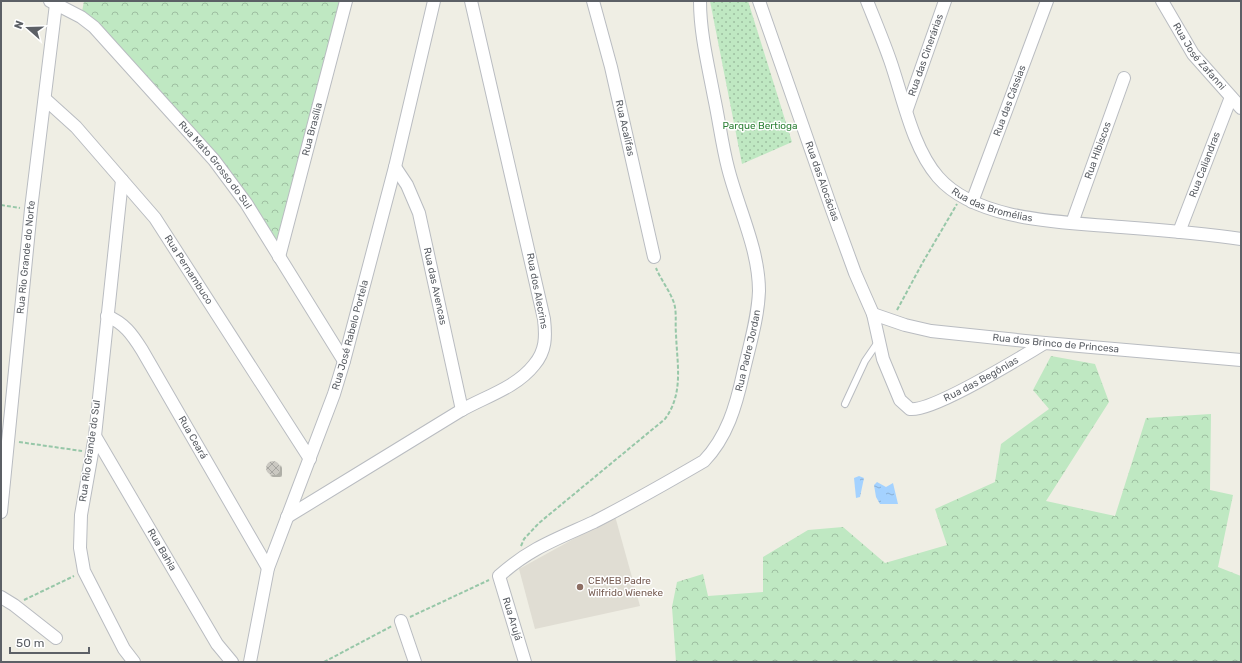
<svg xmlns="http://www.w3.org/2000/svg" width="1242" height="663" font-family="Rubik,sans-serif">
<defs>
<pattern id="grass-dots" width="8" height="8" patternUnits="userSpaceOnUse"><rect width="8" height="8" fill="#bfe8c2"/><path d="M2 2h.1M6 6h.1" fill="none" stroke="#9ebfa1" stroke-width="1.8" stroke-linecap="round"/></pattern>
<pattern id="forest-crowns" width="20" height="18" patternUnits="userSpaceOnUse"><rect width="20" height="18" fill="#bfe8c2"/><path d="M2 6a3 3 0 1 1 6 0M12 15a3 3 0 1 1 6 0" fill="none" stroke="#9ebfa1"/></pattern>
<pattern id="water-ripples" width="26" height="14" patternUnits="userSpaceOnUse"><rect width="26" height="14" fill="#a4d2ff"/><path d="M2 4q2-2 4 0t4 0M15 11q2-2 4 0t4 0" fill="none" stroke="#89aed2"/></pattern>
<pattern id="building-cross-hatch" width="8" height="8" patternUnits="userSpaceOnUse"><rect width="8" height="8" fill="#cac8c1"/><path d="M0 0l8 8M0 8l8-8" fill="none" stroke="#a7a6a1"/></pattern>
<filter id="shadow"><feDropShadow dx="3.5" dy="3.5" stdDeviation="0" flood-color="#0004"/></filter>
</defs>
<rect width="100%" height="100%" fill="#efeee4"/>
<!-- education -->
<path fill="#e0ddd3" d="M 615,516 L 640,606 L 535,629 L 519,569 Z"/>
<!-- grass -->
<path fill="url(#grass-dots)" d="M 710,1 L 748,1 L 792,142 L 742,164 Z"/>
<!-- forest -->
<path fill="url(#forest-crowns)" d="M 84,1 L 346,1 L 279,257 L 250,210 L 81,17 Z
M 1051,356 L 1095,364 L 1109,402 L 1046,501 L 1115,516 L 1146,418 L 1211,414 L 1210,490 L 1233,495 L 1218,567 L 1241,576 L 1241,662 L 676,662 L 672,607 L 677,582 L 703,574 L 708,596 L 763,592 L 763,557 L 808,530 L 843,527 L 885,563 L 947,545 L 935,509 L 995,482 L 1001,444 L 1049,409 L 1033,390 Z"/>
<!-- water -->
<path fill="url(#water-ripples)" d="M 859,476 L 864,478 L 860,497 L 856,498 L 854,478 Z
M 877,482 L 886,487 L 893,483 L 898,504 L 880,504 L 876,497 L 874,485 Z"/>
<!-- building -->
<path fill="url(#building-cross-hatch)" filter="url(#shadow)" d="M266 468a7 7 0 1 1 14 0a7 7 0 1 1-14 0Z"/>
<g fill="none" stroke-linecap="round" stroke-linejoin="round">
<defs>
<path id="lane" d="M 845,404 L 865,361 L 878,342"/>
<g id="street">
<path id="s1" d="M 50,1 L 81,17 L 94,27 L 214,160 L 246,203 L 344,361"/>
<path id="s2" d="M 593,1 L 611,67 L 654,257"/>
<path id="s3" d="M 759,1 L 832,210 L 855,273 L 873,314 L 883,359 L 900,400 L 910,409 C 933,412 1021,357 1045,343"/>
<path id="s4" d="M 867,1 C 875,21 883,40 890,60 C 903,97 912,147 938,177 C 977,222 1066,222 1121,227 C 1161,230 1201,233 1241,239"/>
<path id="s5" d="M 1162,1 L 1193,54 L 1241,108"/>
<path id="s6" d="M 45,99 L 76,127 L 155,218 L 310,459"/>
<path id="s7" d="M 907,109 L 945,1"/>
<path id="s8" d="M 395,167 L 407,185 L 419,213 L 462,410"/>
<path d="M 122,180 L 95,436 L 81,515 L 80,548 L 84,571 L 124,649 L 134,662"/>
<path id="s9" d="M 972,202 L 1047,1"/>
<path id="s10" d="M 1072,223 L 1124,78"/>
<path id="s11" d="M 1179,232 L 1231,97"/>
<path id="s12" d="M 279,257 L 346,1"/>
<path id="s13" d="M 873,314 L 905,325 L 931,331 L 1045,343 L 1241,360"/>
<path id="s14" d="M 107,316 C 124,323 132,334 142,350 L 268,568"/>
<path id="s15" d="M 95,436 L 217,644 L 232,662"/>
<path id="s16" d="M 1,512 L 31,209 L 56,4"/>
<path d="M 287,517 C 345,482 402,446 460,411 C 484,397 516,388 534,365 C 546,351 546,337 544,319 L 471,1"/>
<path d="M 1,597 L 14,605 L 56,638"/>
<path d="M 401,621 L 415,662"/>
<path id="s17" d="M 250,662 L 268,568 L 334,394 L 344,361 L 395,167 L 434,1"/>
<path id="s18" d="M 525,662 L 499,576 C 530,548 557,539 594,522 C 631,503 668,482 704,461 C 727,437 736,406 743,374 C 749,347 758,319 759,291 C 759,249 738,208 728,168 C 722,145 719,120 714,97 C 708,65 700,33 700,1"/>
</g>
</defs>
<!-- lane casing -->
<use href="#lane" stroke="#b9bcc1" stroke-width="8"/>
<!-- street casing -->
<use href="#street" stroke="#b9bcc1" stroke-width="14"/>
<!-- path -->
<path stroke="#97c7a8" stroke-width="2" stroke-dasharray="4 2" stroke-linecap="butt" d="M 1,205 L 20,208
M 897,310 L 923,262 L 957,204
M 19,442 L 82,451
M 521,546 L 524,539 L 539,523 L 665,419 C 684,393 677,364 676,334 C 675,323 677,313 674,303 C 670,291 661,280 656,268
M 24,600 L 74,576
M 410,617 L 489,580
M 324,662 L 392,626"/>
<!-- lane -->
<use href="#lane" stroke="#fff" stroke-width="6"/>
<!-- street -->
<use href="#street" stroke="#fff" stroke-width="12"/>
</g>
<!-- markers -->
<circle fill="#8d6e63" stroke="#fff" stroke-width="1.5" cx="580" cy="587" r="4"/>
<g text-anchor="middle" dominant-baseline="central" stroke-width="3" stroke-linejoin="round" paint-order="stroke">
<!-- street labels -->
<g font-size="10" fill="#5c6066" stroke="#fff">
<text stroke="none"><textPath href="#s7" startOffset="57">Rua das Cinerárias</textPath></text>
<text stroke="none"><textPath href="#s5" startOffset="67">Rua José Zafanni</textPath></text>
<text stroke="none"><textPath href="#s9" startOffset="108">Rua das Cássias</textPath></text>
<text stroke="none"><textPath href="#s2" startOffset="131">Rua Acalifas</textPath></text>
<text stroke="none"><textPath href="#s12" startOffset="132">Rua Brasília</textPath></text>
<text stroke="none"><textPath href="#s10" startOffset="77">Rua Hibiscos</textPath></text>
<text stroke="none"><textPath href="#s11" startOffset="72">Rua Caliandras</textPath></text>
<text stroke="none"><textPath href="#s1" startOffset="235">Rua Mato Grosso do Sul</textPath></text>
<text stroke="none"><textPath href="#s3" startOffset="191">Rua das Alocácias</textPath></text>
<text stroke="none"><textPath href="#s4" startOffset="253">Rua das Bromélias</textPath></text>
<text stroke="none"><textPath href="#s16" startOffset="256">Rua Rio Grande do Norte</textPath></text>
<text stroke="none"><textPath href="#s6" startOffset="224">Rua Pernambuco</textPath></text>
<text stroke="none"><textPath href="#s8" startOffset="127">Rua das Avencas</textPath></text>
<text transform="translate(537 291) rotate(79)">Rua dos Alecrins</text>
<text stroke="none"><textPath href="#s17" startOffset="343">Rua José Rabelo Portela</textPath></text>
<text stroke="none"><textPath href="#s13" startOffset="186">Rua dos Brinco de Princesa</textPath></text>
<text stroke="none"><textPath href="#s18" startOffset="446">Rua Padre Jordan</textPath></text>
<text stroke="none"><textPath href="#s3" startOffset="515">Rua das Begônias</textPath></text>
<text stroke="none"><textPath href="#s14" startOffset="151">Rua Ceará</textPath></text>
<text transform="translate(90 451) rotate(-82)">Rua Rio Grande do Sul</text>
<text stroke="none"><textPath href="#s15" startOffset="132">Rua Bahia</textPath></text>
<text transform="translate(512 619) rotate(73)">Rua Arujá</text>
</g>
<!-- park labels -->
<g font-size="10" fill="#2f8238" stroke="#fff">
<text x="760" y="126">Parque Bertioga</text>
</g>
<!-- education labels -->
<g font-size="10" fill="#785e54" stroke="#fff" text-anchor="start">
<text x="588" y="581">CEMEB Padre<tspan x="588" dy="12">Wilfrido Wieneke</tspan></text>
</g>
</g>
<!-- border -->
<rect width="1242" height="663" fill="none" stroke="#5c6066" stroke-width="4"/>
<!-- north arrow -->
<g transform="translate(28 28) rotate(290)" stroke="#ffffff" stroke-width="3" paint-order="stroke">
<path d="M0-3L7 15L0 10L-7 15Z" fill="#5c6066"/>
<text y="-6" font-size="11" font-weight="bold" text-anchor="middle" fill="#5c6066">N</text>
</g>
<!-- scale -->
<path d="M10 647v6h79v-6" fill="none" stroke="#5c6066" stroke-width="2"/>
<text x="16" y="647" font-size="12" fill="#5c6066" stroke="#ffffff" stroke-width="3" paint-order="stroke">50 m</text>
</svg>
